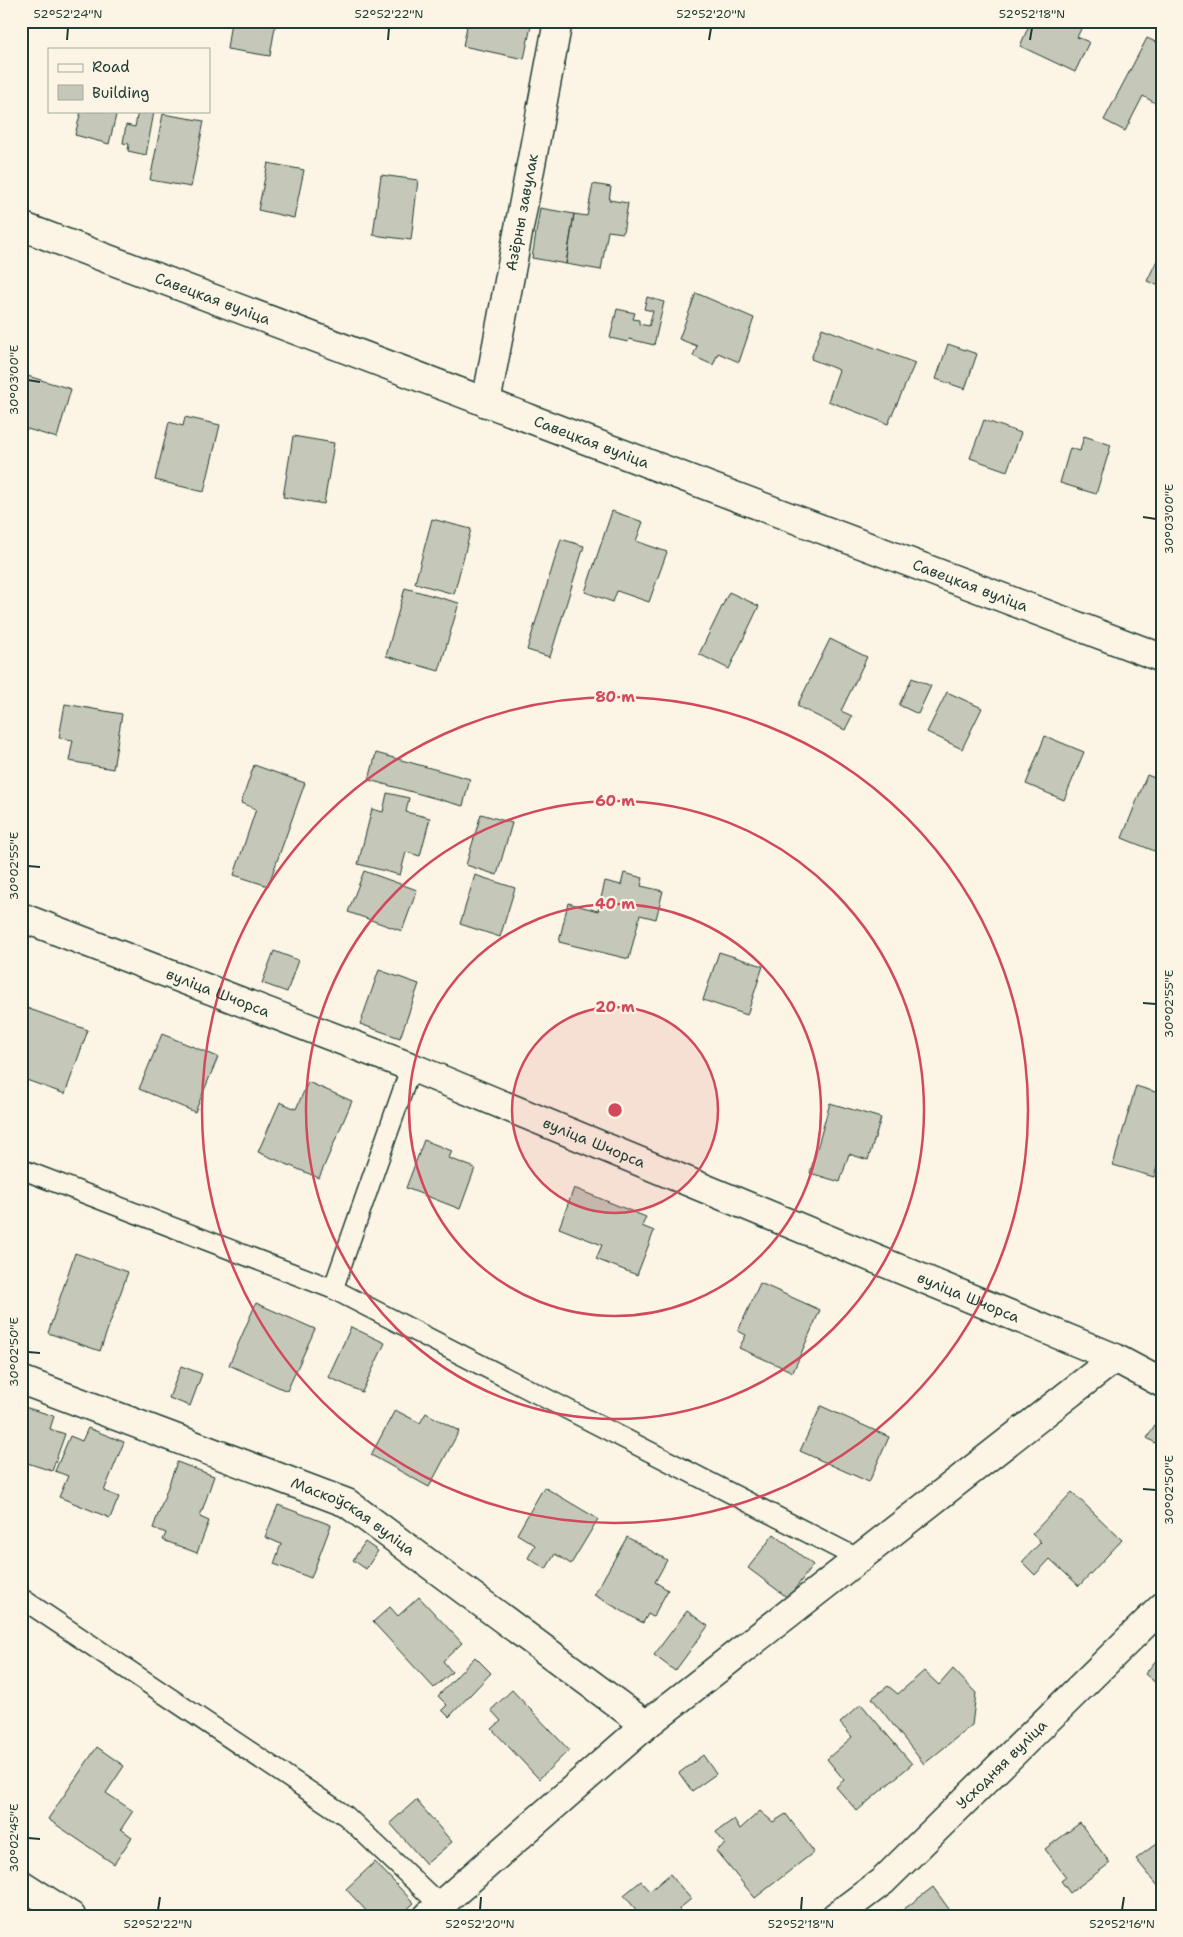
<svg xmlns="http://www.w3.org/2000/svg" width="1183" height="1937" font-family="'Shantell Sans',sans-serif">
<rect width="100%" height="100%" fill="#fcf5e5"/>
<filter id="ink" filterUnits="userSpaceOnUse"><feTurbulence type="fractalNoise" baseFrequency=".02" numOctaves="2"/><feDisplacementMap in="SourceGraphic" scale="10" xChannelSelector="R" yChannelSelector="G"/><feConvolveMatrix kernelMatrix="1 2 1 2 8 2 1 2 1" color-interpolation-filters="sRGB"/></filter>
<g filter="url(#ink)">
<!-- building -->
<path fill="#c5c7b9" stroke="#1f3d34" d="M 231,21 L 276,21 L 270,56 L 227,49 Z
M 468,21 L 532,21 L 524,59 L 463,46 Z
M 1031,21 L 1085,21 L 1077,37 L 1089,42 L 1075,72 L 1020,46 Z
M 1147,38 L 1162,45 L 1162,107 L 1143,96 L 1125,131 L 1104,120 Z
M 81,111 L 117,111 L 109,144 L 75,135 Z
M 138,111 L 154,112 L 146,155 L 128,151 L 129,144 L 123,143 L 126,125 L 135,127 Z
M 163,114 L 204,121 L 191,187 L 150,180 Z
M 268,163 L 304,170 L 294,218 L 258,210 Z
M 381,175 L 418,180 L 411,240 L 373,235 Z
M 593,184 L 611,187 L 609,200 L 628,203 L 623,233 L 608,231 L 601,270 L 566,264 L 574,214 L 587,216 Z
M 540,208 L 574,214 L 566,264 L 532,258 Z
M 1162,250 L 1162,287 L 1147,281 Z
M 696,293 L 754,318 L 739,362 L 718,353 L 713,365 L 693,356 L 697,346 L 679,339 Z
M 647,297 L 664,302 L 654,345 L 629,339 L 628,342 L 610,338 L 617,309 L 635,313 L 633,319 L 639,320 L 639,324 L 649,326 L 653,311 L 644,309 Z
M 822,328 L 915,363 L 888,424 L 828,401 L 839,370 L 811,359 Z
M 948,344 L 977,354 L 965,389 L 936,379 Z
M 21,374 L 71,389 L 57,438 L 21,427 Z
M 185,417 L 220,425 L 204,492 L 155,480 L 169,422 L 183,426 Z
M 984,420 L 1021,433 L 1007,471 L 970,458 Z
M 293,436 L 334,443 L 324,504 L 283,497 Z
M 1084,436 L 1111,445 L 1096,494 L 1060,483 L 1070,448 L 1080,451 Z
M 612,511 L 643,522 L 636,541 L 667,552 L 649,602 L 617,591 L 613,602 L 585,592 Z
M 432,519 L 471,529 L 454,594 L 415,583 Z
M 561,539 L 584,546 L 550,657 L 527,650 Z
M 405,588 L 459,603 L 439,671 L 386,656 Z
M 729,592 L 759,606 L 729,669 L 699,654 Z
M 830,639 L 867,657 L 841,711 L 852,716 L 845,730 L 797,706 Z
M 912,678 L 931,686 L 918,714 L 899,705 Z
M 947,692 L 982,708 L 962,749 L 927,732 Z
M 65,704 L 122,714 L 113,769 L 69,761 L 73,740 L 59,738 Z
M 1045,736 L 1084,752 L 1064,800 L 1026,784 Z
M 376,753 L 470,779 L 463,806 L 369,780 Z
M 254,765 L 305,783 L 268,886 L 234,875 L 256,809 L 241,803 Z
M 1147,775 L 1162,781 L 1162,854 L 1122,838 Z
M 387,793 L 409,798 L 406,812 L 430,818 L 420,856 L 406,852 L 400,875 L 358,864 L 372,809 L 383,812 Z
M 481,814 L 512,823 L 497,875 L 466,865 Z
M 364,871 L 417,890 L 402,931 L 348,912 Z
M 624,873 L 643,878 L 641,886 L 663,891 L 656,919 L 640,915 L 629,959 L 559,942 L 568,903 L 598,911 L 605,881 L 621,885 Z
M 475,875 L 515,888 L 500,937 L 460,924 Z
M 274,951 L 298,960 L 287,992 L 262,983 Z
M 719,952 L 763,966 L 747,1015 L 703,1000 Z
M 379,970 L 419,984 L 400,1038 L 360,1024 Z
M 21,1006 L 88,1030 L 65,1094 L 21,1078 Z
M 162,1034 L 218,1057 L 195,1112 L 139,1089 Z
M 308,1082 L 352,1101 L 319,1178 L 258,1152 L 280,1102 L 296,1109 Z
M 1136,1086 L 1162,1094 L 1162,1151 L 1154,1177 L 1113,1165 Z
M 830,1103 L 881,1118 L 868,1160 L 849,1154 L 840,1182 L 810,1173 Z
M 424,1140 L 452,1151 L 449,1158 L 475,1168 L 460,1209 L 406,1188 Z
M 574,1188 L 646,1217 L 642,1226 L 654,1231 L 637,1275 L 596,1259 L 602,1245 L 559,1228 Z
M 75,1253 L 128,1272 L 100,1351 L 48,1333 Z
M 760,1283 L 820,1310 L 793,1372 L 739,1348 L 746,1335 L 738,1331 Z
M 256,1303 L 315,1329 L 287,1391 L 229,1365 Z
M 351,1327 L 385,1343 L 362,1392 L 328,1377 Z
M 181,1366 L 202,1374 L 190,1406 L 169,1398 Z
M 21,1406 L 54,1416 L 50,1429 L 65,1434 L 52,1471 L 21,1461 Z
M 821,1406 L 889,1437 L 869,1482 L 800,1451 Z
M 395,1410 L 420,1423 L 426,1413 L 459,1431 L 429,1487 L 371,1455 Z
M 1162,1413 L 1162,1447 L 1147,1438 Z
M 88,1428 L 124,1442 L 104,1491 L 119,1497 L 110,1518 L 59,1497 L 68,1476 L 55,1471 L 70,1436 L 82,1441 Z
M 177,1462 L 214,1476 L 200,1517 L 209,1521 L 197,1553 L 163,1540 L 166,1533 L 153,1528 Z
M 544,1487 L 598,1519 L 571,1564 L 555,1554 L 546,1569 L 528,1558 L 535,1545 L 517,1534 Z
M 1072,1492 L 1122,1540 L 1079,1586 L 1050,1559 L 1035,1575 L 1022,1562 L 1041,1542 L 1032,1534 Z
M 278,1505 L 331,1525 L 311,1578 L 274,1564 L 281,1544 L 265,1537 Z
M 774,1534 L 813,1565 L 788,1598 L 748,1568 Z
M 627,1537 L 667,1560 L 655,1582 L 668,1590 L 653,1617 L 648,1614 L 643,1623 L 594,1595 Z
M 365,1542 L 378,1551 L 366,1569 L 353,1560 Z
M 419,1597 L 462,1643 L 443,1661 L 452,1672 L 434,1688 L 373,1622 L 390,1607 L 398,1616 Z
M 687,1611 L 708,1626 L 675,1671 L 654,1655 Z
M 1162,1653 L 1162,1688 L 1145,1674 Z
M 475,1657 L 491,1673 L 449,1717 L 442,1710 L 447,1705 L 438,1696 Z
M 953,1669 L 976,1693 L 972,1725 L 924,1764 L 872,1698 L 888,1686 L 898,1694 L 924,1671 L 939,1685 Z
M 512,1690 L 569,1750 L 539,1779 L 492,1729 L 501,1721 L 491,1710 Z
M 861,1704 L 912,1764 L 857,1811 L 836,1787 L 844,1780 L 827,1759 L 852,1737 L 840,1723 Z
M 97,1747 L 124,1766 L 106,1793 L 133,1811 L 121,1829 L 132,1837 L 114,1864 L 48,1819 Z
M 703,1755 L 716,1774 L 692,1791 L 679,1773 Z
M 416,1800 L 452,1842 L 426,1864 L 390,1823 Z
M 760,1811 L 773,1822 L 786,1814 L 814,1852 L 755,1898 L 716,1851 L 725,1844 L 716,1832 L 734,1819 L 740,1829 Z
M 1080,1823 L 1110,1863 L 1070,1893 L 1061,1881 L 1066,1877 L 1045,1849 Z
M 1157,1843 L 1162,1848 L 1162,1883 L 1158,1886 L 1136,1859 Z
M 375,1862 L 414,1903 L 400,1916 L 371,1916 L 346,1889 Z
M 670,1874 L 691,1899 L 679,1909 L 684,1916 L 641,1916 L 624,1895 L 641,1881 L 650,1891 Z
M 933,1887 L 954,1916 L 895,1916 Z"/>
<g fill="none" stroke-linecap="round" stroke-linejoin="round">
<defs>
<path id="service" d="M 21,1169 L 333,1289 L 859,1559
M 333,1289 L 411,1067
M 21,1598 L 346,1816 L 440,1905"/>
<g id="minor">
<path id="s1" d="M 486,403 L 558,21"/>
<path id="s2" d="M 21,917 L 411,1067 L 1115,1358 L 1162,1383"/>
<path id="s3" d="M 21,1380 L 347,1503 L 646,1725"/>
<path d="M 21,1884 L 71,1916"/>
<path d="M 428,1916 L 646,1725 L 1115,1358"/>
<path id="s4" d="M 836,1916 L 883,1881 L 1162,1607"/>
</g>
<g id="secondary">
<path id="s5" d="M 21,226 L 1162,658"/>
</g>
</defs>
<!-- service casing -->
<use href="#service" stroke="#1f3d34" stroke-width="22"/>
<!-- minor casing -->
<use href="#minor" stroke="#1f3d34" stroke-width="31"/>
<!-- secondary casing -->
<use href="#secondary" stroke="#1f3d34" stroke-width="31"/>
<!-- service -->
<use href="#service" stroke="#fcf5e5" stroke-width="19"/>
<!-- minor -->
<use href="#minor" stroke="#fcf5e5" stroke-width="28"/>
<!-- secondary -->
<use href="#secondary" stroke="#fcf5e5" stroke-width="28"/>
</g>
</g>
<!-- ticks -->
<path fill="none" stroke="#1f3d34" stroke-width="2" d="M 67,40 L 68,28M 388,40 L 389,28M 709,40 L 711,28M 1030,40 L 1032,28M 28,380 L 40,382M 1143,517 L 1156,519M 28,866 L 40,867M 1143,1003 L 1156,1004M 28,1352 L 40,1353M 1143,1489 L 1156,1490M 28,1838 L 40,1839M 158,1910 L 160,1897M 480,1910 L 481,1897M 801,1910 L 802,1897M 1122,1910 L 1124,1897"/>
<!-- distance rings -->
<circle cx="615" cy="1110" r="103" fill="#d1495b" fill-opacity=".12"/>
<g fill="none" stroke="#d1495b" stroke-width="2.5">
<circle cx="615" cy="1110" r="103"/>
<circle cx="615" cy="1110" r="206"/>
<circle cx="615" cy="1110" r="309"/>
<circle cx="615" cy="1110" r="413"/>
</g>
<g text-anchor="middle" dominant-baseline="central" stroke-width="4.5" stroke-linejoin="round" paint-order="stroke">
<!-- street labels -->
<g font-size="15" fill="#1f3d34" stroke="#fcf5e5">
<text stroke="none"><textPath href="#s1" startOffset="194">Азёрны завулак</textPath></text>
<text stroke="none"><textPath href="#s5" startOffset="205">Савецкая вуліца</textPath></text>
<text stroke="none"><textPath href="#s5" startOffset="610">Савецкая вуліца</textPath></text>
<text stroke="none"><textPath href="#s5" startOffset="1015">Савецкая вуліца</textPath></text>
<text stroke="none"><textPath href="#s2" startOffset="211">вуліца Шчорса</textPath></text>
<text stroke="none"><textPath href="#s2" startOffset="616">вуліца Шчорса</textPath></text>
<text stroke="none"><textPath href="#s2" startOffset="1021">вуліца Шчорса</textPath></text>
<text stroke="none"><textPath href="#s3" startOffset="360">Маскоўская вуліца</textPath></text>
<text stroke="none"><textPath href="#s4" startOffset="225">Усходняя вуліца</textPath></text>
</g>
</g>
<circle cx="615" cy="1110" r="8" fill="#d1495b" stroke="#fcf5e5" stroke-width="2.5"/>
<g font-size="15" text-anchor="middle" font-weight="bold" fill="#d1495b" stroke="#fcf5e5" stroke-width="4.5" stroke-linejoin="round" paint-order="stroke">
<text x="615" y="702">80 m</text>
<text x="615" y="806">60 m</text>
<text x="615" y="909">40 m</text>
<text x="615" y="1012">20 m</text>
</g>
<!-- margin -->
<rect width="1183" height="1937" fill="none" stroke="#fcf5e5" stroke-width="55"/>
<!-- legend -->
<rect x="48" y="48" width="162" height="65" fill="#fcf5e5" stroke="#a4ab9e"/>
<rect x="58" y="64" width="25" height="8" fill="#fcf5e5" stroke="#a4ab9e"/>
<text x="92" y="72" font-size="15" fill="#1f3d34">Road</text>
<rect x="58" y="85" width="25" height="15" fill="#c5c7b9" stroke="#a4ab9e"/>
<text x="92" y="98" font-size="15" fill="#1f3d34">Building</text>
<rect x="28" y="28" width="1128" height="1882" fill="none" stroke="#1f3d34" stroke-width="2"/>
<g font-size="12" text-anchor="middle" fill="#1f3d34">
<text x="68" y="18">52°52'24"N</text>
<text x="389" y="18">52°52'22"N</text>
<text x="711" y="18">52°52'20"N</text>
<text x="1032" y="18">52°52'18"N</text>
<text transform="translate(14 380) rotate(-90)" y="4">30°03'00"E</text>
<text transform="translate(1169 519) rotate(-90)" y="4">30°03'00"E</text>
<text transform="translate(14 866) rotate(-90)" y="4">30°02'55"E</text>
<text transform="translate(1169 1004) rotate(-90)" y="4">30°02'55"E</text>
<text transform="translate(14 1352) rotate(-90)" y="4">30°02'50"E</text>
<text transform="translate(1169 1490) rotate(-90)" y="4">30°02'50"E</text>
<text transform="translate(14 1838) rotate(-90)" y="4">30°02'45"E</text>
<text x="158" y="1928">52°52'22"N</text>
<text x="480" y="1928">52°52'20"N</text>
<text x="801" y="1928">52°52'18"N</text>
<text x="1122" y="1928">52°52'16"N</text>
</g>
</svg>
